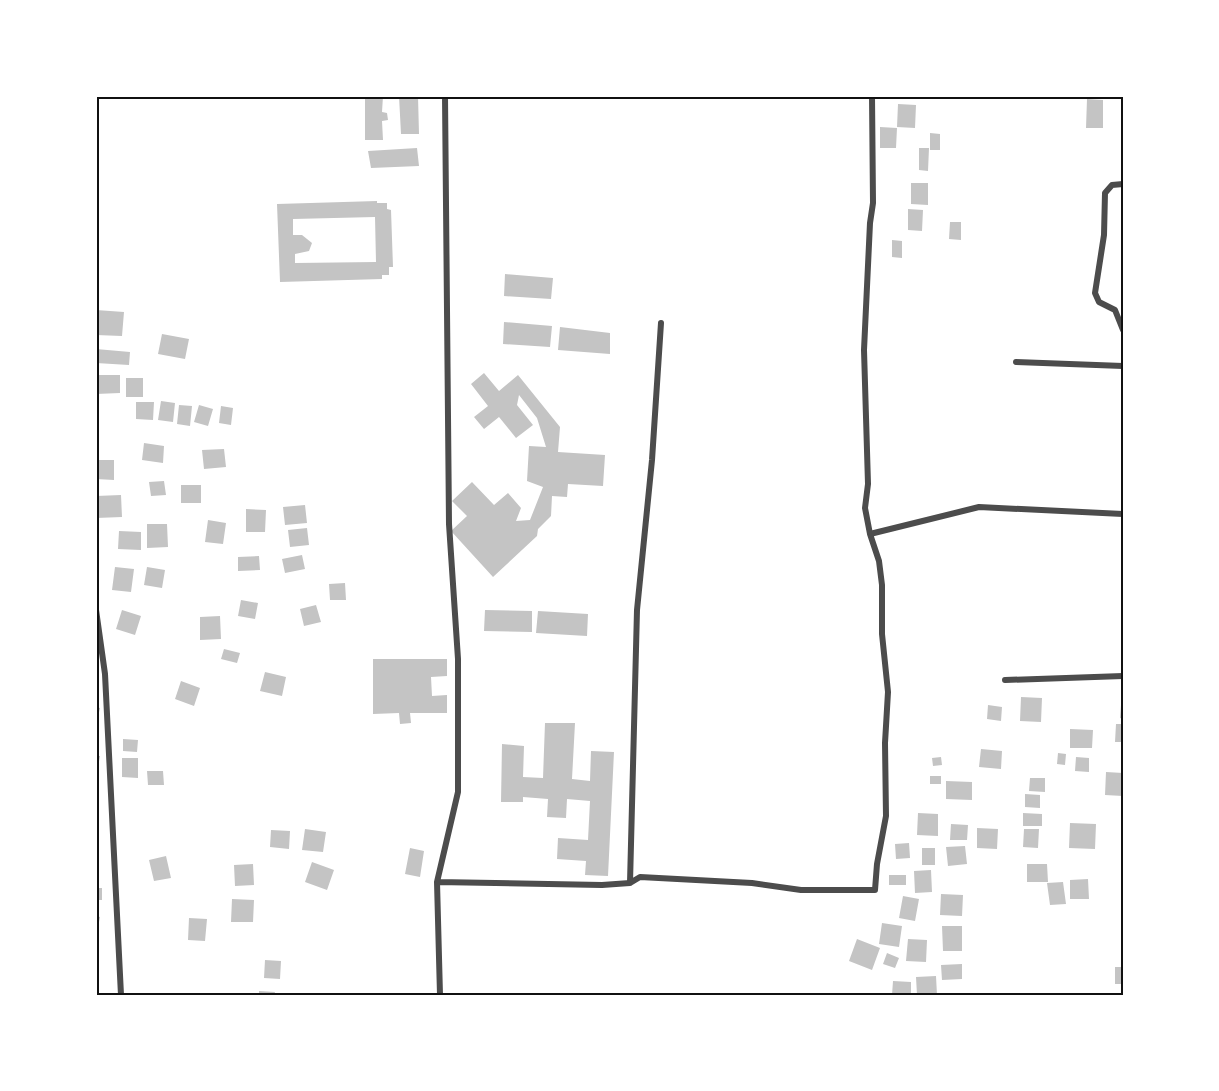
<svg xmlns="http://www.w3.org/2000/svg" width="1219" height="1091" font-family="Georgia,serif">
<rect width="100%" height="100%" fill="#fff"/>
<!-- building -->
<path fill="#c4c4c4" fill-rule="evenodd" d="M 365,96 L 383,96 L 382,112 L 387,113 L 388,120 L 382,121 L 383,140 L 365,140 Z
M 399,96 L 418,96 L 419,134 L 401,134 Z
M 1087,99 L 1103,100 L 1103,128 L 1086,128 Z
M 898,104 L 916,105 L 915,128 L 897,127 Z
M 880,127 L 897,128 L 896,148 L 880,148 Z
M 930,133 L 940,134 L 940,150 L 930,150 Z
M 417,148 L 419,166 L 371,168 L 368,151 Z
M 919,148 L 929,148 L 928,171 L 919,170 Z
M 911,183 L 928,183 L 928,205 L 911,204 Z
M 377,201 L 377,203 L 387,203 L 387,209 L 391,210 L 393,267 L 389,267 L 389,275 L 382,275 L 382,279 L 280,282 L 277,204 ZM 375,217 L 376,262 L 295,263 L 295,254 L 309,251 L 312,243 L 302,235 L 293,235 L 293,219 Z
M 908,209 L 923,210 L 922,231 L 908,230 Z
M 950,222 L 961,222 L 961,240 L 949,239 Z
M 892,240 L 902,241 L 902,258 L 892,257 Z
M 505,274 L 553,278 L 551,299 L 504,296 Z
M 96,310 L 124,312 L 122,336 L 96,335 Z
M 504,322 L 552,326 L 550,347 L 503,344 Z
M 560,327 L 610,333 L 610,354 L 558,350 Z
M 162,334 L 189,339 L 185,359 L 158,354 Z
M 96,349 L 130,352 L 129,365 L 96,363 Z
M 484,373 L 499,391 L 518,375 L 560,427 L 558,452 L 605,455 L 603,486 L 568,484 L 567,497 L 552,496 L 551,516 L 538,529 L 537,536 L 493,577 L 451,531 L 467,516 L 452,501 L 472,482 L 494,505 L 508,493 L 521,508 L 516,521 L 530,520 L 543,487 L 527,481 L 529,446 L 546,447 L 537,418 L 519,395 L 517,405 L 533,425 L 516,438 L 499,417 L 484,429 L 474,417 L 488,406 L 471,384 Z
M 96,375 L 120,375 L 120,393 L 96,394 Z
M 126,378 L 143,378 L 143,397 L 126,397 Z
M 161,401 L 175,403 L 173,422 L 158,420 Z
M 136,402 L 154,402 L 153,420 L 136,419 Z
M 179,405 L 192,406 L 190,426 L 177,424 Z
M 199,405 L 213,409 L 208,426 L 194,422 Z
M 221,406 L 233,408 L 231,425 L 219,423 Z
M 144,443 L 164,446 L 163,463 L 142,460 Z
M 224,449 L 226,467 L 204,469 L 202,450 Z
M 96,460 L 114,460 L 114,480 L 96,479 Z
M 164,481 L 166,495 L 151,496 L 149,482 Z
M 181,485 L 201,485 L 201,503 L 181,503 Z
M 121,495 L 122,517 L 96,518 L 96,496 Z
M 305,505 L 307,523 L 285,525 L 283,507 Z
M 246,509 L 266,510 L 265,532 L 246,532 Z
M 208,520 L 226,523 L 223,544 L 205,542 Z
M 147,524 L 167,524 L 168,547 L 147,548 Z
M 307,528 L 309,545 L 290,547 L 288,530 Z
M 119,531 L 141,532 L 141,550 L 118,549 Z
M 302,555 L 305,569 L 285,573 L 282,559 Z
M 259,556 L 260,570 L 238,571 L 238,557 Z
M 115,567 L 134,569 L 131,592 L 112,590 Z
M 147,567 L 165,570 L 162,588 L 144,585 Z
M 345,583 L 346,600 L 330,600 L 329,584 Z
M 241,600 L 258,603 L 255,619 L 238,616 Z
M 316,605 L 321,622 L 304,626 L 300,609 Z
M 122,610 L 141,616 L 135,635 L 116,629 Z
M 485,610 L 532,611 L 532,632 L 484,631 Z
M 538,611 L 588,614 L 587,636 L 536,633 Z
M 220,616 L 221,639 L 200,640 L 200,617 Z
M 224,649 L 240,653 L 237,663 L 221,659 Z
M 373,659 L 447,659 L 447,676 L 431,677 L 432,696 L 447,695 L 447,713 L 410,713 L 411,723 L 400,724 L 399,713 L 373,714 Z
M 265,672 L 286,677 L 282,696 L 260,691 Z
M 181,681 L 200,688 L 194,706 L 175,699 Z
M 1021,697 L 1042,698 L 1041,722 L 1020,721 Z
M 988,705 L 1002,707 L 1001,721 L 987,719 Z
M 1121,705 L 1123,705 L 1123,719 L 1120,718 Z
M 96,707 L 100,708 L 97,721 L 96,721 Z
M 545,723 L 575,723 L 572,779 L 590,781 L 591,751 L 614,752 L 608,876 L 585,875 L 586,861 L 557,859 L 558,838 L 588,840 L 590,801 L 567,799 L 566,818 L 547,817 L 548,799 L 523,797 L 523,802 L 501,802 L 502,744 L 524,746 L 523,777 L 543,778 Z
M 1116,724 L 1123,724 L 1123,742 L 1115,742 Z
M 1070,729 L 1093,730 L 1092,748 L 1070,748 Z
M 123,739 L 138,740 L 137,752 L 123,751 Z
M 981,749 L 1002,751 L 1001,769 L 979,767 Z
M 1058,753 L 1066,754 L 1065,765 L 1057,764 Z
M 96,756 L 100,756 L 97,772 L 96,772 Z
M 941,757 L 942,765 L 933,766 L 932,758 Z
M 1076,757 L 1089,758 L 1089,772 L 1075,771 Z
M 122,758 L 138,758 L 138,778 L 122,777 Z
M 147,771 L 163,771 L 164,785 L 148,785 Z
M 1106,772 L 1123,773 L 1123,796 L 1105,795 Z
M 930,776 L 941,776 L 941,784 L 930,784 Z
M 1030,778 L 1045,778 L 1045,792 L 1029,791 Z
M 946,781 L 972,782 L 972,800 L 946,799 Z
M 1025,794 L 1040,795 L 1040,808 L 1025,807 Z
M 918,813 L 938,814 L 938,836 L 917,835 Z
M 1023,813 L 1042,814 L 1042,826 L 1023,826 Z
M 1070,823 L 1096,824 L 1095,849 L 1069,848 Z
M 951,824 L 968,825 L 967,840 L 950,840 Z
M 977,828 L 998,829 L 997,849 L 977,848 Z
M 305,829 L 326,832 L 323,852 L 302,850 Z
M 1024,829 L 1039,829 L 1038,848 L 1023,847 Z
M 271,830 L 290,831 L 289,849 L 270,847 Z
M 909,843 L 910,858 L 896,859 L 895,844 Z
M 965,846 L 967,864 L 948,866 L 946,847 Z
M 410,848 L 424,851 L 420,877 L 405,874 Z
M 922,848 L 935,848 L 935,865 L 922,865 Z
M 166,856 L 171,878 L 154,881 L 149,860 Z
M 312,862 L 334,870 L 327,890 L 305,882 Z
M 253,864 L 254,885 L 235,886 L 234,865 Z
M 1027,864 L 1047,864 L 1048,882 L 1027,882 Z
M 931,870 L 932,892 L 915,893 L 914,871 Z
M 889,875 L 906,875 L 906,885 L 889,885 Z
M 1088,879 L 1089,899 L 1070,899 L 1070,880 Z
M 1063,882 L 1066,904 L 1050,905 L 1047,883 Z
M 96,888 L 102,888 L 102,900 L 96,900 Z
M 941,894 L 963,895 L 962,916 L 940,915 Z
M 903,896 L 919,899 L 915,921 L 899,918 Z
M 232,899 L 254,900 L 253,922 L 231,922 Z
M 96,916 L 100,917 L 97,932 L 96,932 Z
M 189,918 L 207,919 L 205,941 L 188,940 Z
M 882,923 L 902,926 L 899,947 L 879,944 Z
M 942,926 L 962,926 L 962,951 L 943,951 Z
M 857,939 L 880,948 L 872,970 L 849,961 Z
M 908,939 L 927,940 L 926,962 L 906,961 Z
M 887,953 L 899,958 L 895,968 L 883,964 Z
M 265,960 L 281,961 L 280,979 L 264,978 Z
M 962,964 L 962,979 L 942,980 L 941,965 Z
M 1115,967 L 1123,967 L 1123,984 L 1115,984 Z
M 936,976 L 937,995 L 917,995 L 916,977 Z
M 893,981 L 911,982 L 911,995 L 892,995 Z
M 259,991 L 275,992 L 274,995 L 259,995 Z"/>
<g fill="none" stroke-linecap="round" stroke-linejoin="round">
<!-- minor -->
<path stroke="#4c4c4c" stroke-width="6" d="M 1123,184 L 1112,185 L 1105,193 L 1104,235 L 1095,293 L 1099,302 L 1115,310 L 1123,330
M 1016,362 L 1123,366
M 870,534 L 979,507 L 1123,514
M 96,610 L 105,674 L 121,995
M 1005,680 L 1123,676
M 437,882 L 602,885 L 630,883 L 640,877 L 752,883 L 801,890 L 875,890 L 877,864 L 886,816 L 885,743 L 888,692 L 882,634 L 882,585 L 879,561 L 870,534 L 865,508 L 868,484 L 864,350 L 870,223 L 873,203 L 872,96
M 630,883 L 637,610 L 652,460 L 661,323
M 440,995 L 437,882 L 458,792 L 458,659 L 449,524 L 445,96"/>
</g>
<!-- border -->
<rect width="1219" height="1091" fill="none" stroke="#ffffff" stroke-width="195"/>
<rect x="98" y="98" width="1024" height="896" fill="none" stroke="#111" stroke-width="2"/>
</svg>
